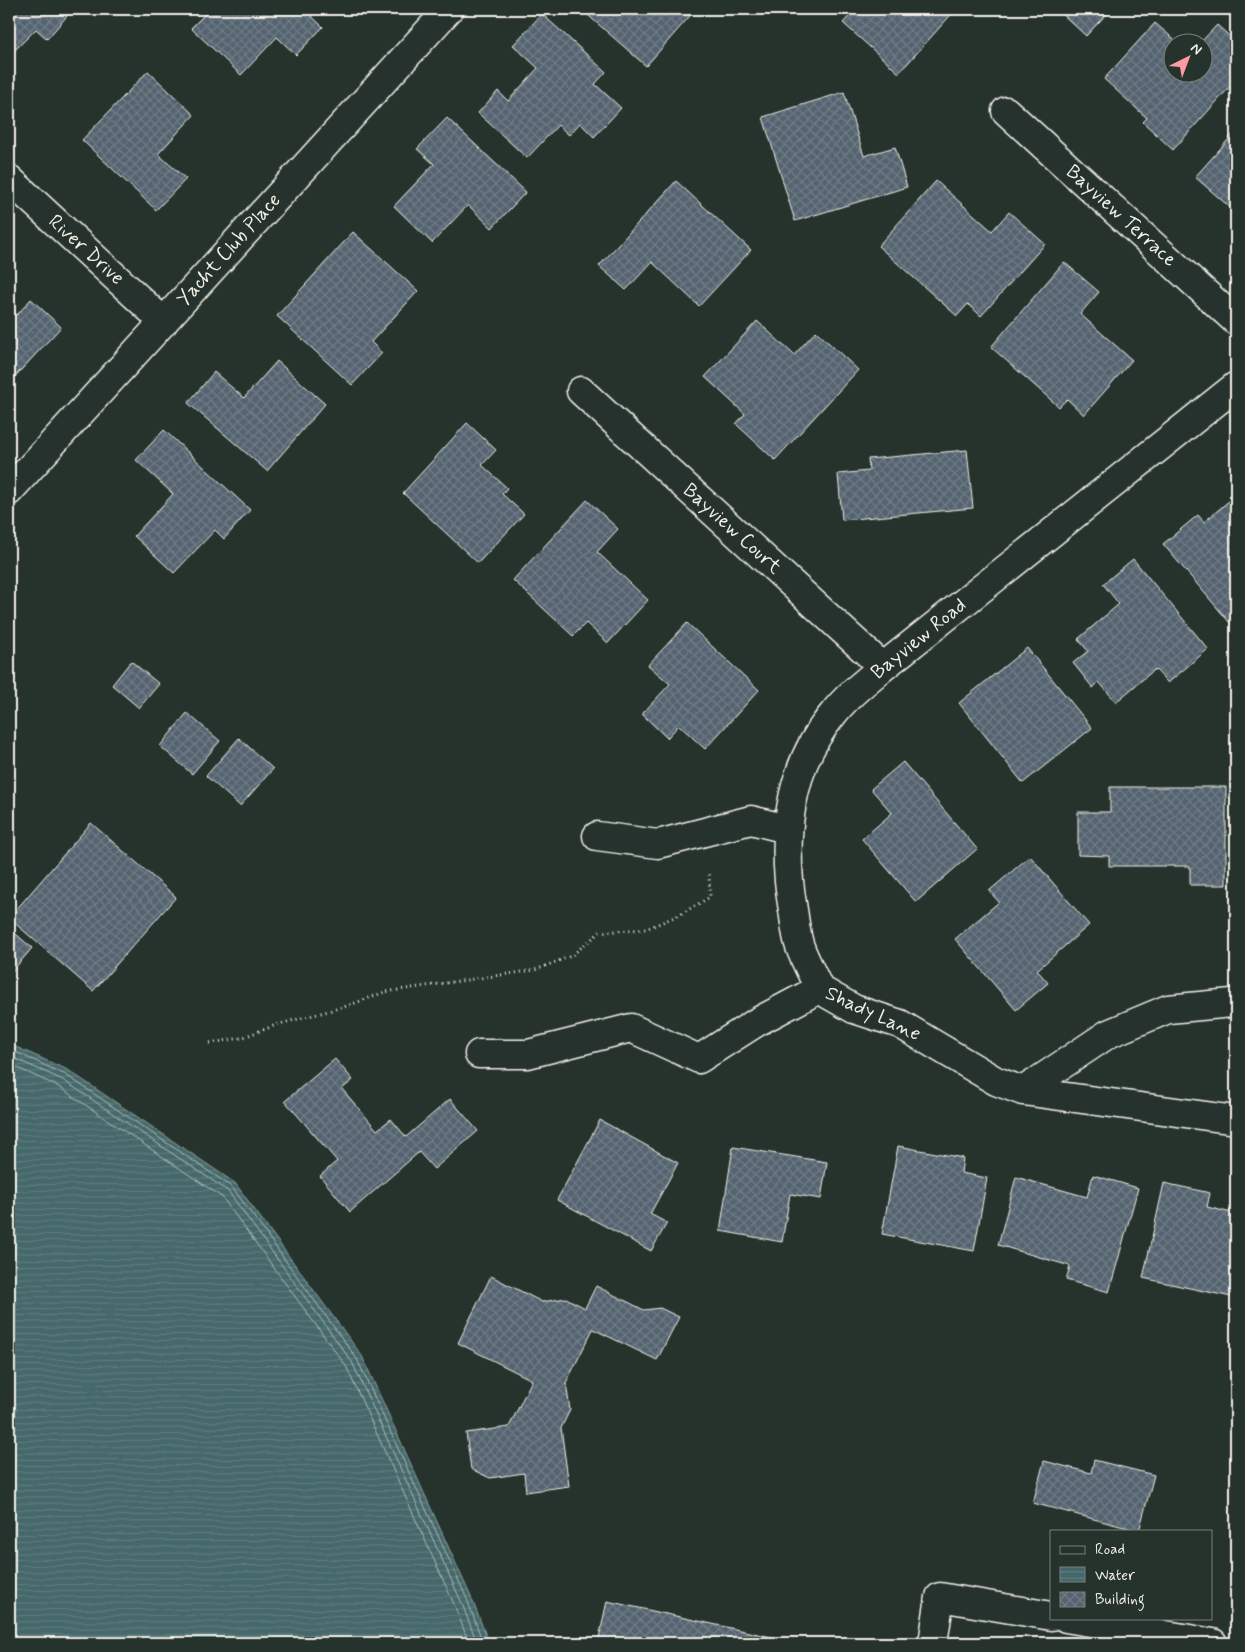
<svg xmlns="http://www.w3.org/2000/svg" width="1245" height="1652" font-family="Mynerve,sans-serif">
<defs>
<pattern id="water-rules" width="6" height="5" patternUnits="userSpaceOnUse" patternTransform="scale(1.25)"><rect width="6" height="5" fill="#44676a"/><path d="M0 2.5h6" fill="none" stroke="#607d7f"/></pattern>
<pattern id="building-cross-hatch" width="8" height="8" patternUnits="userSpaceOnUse" patternTransform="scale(1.25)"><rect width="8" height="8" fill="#556471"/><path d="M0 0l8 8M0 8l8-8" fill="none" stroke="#6e7b85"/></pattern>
</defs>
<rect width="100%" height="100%" fill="#26332d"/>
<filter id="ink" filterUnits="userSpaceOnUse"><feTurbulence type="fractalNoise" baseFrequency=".02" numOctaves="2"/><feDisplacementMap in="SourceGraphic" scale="10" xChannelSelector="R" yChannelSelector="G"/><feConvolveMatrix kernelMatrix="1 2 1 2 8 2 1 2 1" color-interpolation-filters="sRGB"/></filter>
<g filter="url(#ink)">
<!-- water -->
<path fill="url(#water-rules)" stroke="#8a9e9c" d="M 9,1044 L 68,1070 L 235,1183 L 362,1356 L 471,1597 L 489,1643 L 9,1643 Z"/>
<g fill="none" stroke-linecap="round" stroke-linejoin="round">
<!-- shore -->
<path stroke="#aebab6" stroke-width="1" d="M 9,1049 L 66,1075 L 232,1187 L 357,1359 L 467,1599 L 483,1643
M 9,1056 L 63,1080 L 228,1191 L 352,1362 L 461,1601 L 477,1643
M 9,1064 L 59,1087 L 222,1197 L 346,1366 L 454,1604 L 469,1643"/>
</g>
<!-- building -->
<path fill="url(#building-cross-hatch)" stroke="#f4f1e8" d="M 9,9 L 73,9 L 47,39 L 36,29 L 14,51 L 9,47 Z
M 210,9 L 304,9 L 323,27 L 296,55 L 277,37 L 241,75 L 191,28 Z
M 581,9 L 696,9 L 646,66 Z
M 856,9 L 956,9 L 899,73 L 843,23 Z
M 1057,9 L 1111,9 L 1086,36 Z
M 542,14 L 606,72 L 595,84 L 621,108 L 594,137 L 580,123 L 569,135 L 558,125 L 527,158 L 478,113 L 498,91 L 508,101 L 538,68 L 513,45 Z
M 1155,23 L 1177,42 L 1172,42 L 1172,72 L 1202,72 L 1202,42 L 1201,42 L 1217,25 L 1236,42 L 1236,80 L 1173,150 L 1143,122 L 1147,118 L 1104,79 Z
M 148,71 L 194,115 L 158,154 L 186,179 L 156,210 L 82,140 Z
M 844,92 L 864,156 L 895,147 L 907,187 L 795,221 L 763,117 Z
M 447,118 L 526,192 L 492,228 L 468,205 L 432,243 L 394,206 L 434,164 L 417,149 Z
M 1236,131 L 1236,204 L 1232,209 L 1195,177 Z
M 676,181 L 751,250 L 699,306 L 652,262 L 626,290 L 599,266 Z
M 936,181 L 992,231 L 1009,212 L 1045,244 L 981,316 L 968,304 L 957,316 L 878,246 Z
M 353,232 L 418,291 L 371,342 L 382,353 L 352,385 L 277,316 Z
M 1064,262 L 1099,292 L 1080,314 L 1132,360 L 1084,415 L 1067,399 L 1059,407 L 991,347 Z
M 31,299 L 61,327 L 9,383 L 9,307 L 17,315 Z
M 757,321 L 794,355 L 816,331 L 858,370 L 775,460 L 736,424 L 745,414 L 705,377 Z
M 277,361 L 325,404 L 267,471 L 188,403 L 214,372 L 244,398 Z
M 467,423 L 496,450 L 482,465 L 507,488 L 502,494 L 524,514 L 478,563 L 403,493 Z
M 164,430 L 250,510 L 224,539 L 215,530 L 174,573 L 134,536 L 173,494 L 136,460 Z
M 967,450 L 973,508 L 842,520 L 838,474 L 869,471 L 868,459 Z
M 1236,495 L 1236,630 L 1163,544 L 1198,515 L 1204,522 Z
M 587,500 L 618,529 L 597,552 L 648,600 L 608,643 L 586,623 L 573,636 L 513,580 Z
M 1133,559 L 1208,649 L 1168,683 L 1155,669 L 1116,702 L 1099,682 L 1093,688 L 1073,663 L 1088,651 L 1078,639 L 1119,604 L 1103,584 Z
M 687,623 L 759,690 L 705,749 L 679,725 L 667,738 L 642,714 L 670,684 L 648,665 Z
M 1027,648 L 1092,728 L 1023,783 L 959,703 Z
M 131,661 L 159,684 L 139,708 L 112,685 Z
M 187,713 L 220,741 L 192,774 L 160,746 Z
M 239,738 L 273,769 L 240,806 L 206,776 Z
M 903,762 L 977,849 L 916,902 L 862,839 L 892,813 L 871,789 Z
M 1110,787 L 1226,787 L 1226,885 L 1190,885 L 1190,866 L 1109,866 L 1109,856 L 1078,855 L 1078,812 L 1110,812 Z
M 91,823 L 176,897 L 93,991 L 9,918 Z
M 1030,856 L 1089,925 L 1037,970 L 1048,983 L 1016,1010 L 955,939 L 999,902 L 989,891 Z
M 9,928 L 32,948 L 9,975 Z
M 335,1059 L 353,1080 L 342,1089 L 377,1130 L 391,1119 L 406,1137 L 450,1099 L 478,1131 L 434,1169 L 419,1152 L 350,1212 L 320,1176 L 337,1161 L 285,1101 Z
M 600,1120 L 678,1163 L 650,1214 L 667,1223 L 651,1251 L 557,1200 Z
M 898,1146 L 963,1158 L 961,1173 L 987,1178 L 974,1251 L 882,1234 Z
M 733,1147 L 827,1162 L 821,1199 L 790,1194 L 782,1242 L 720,1231 Z
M 1093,1175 L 1138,1188 L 1109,1292 L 1066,1280 L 1070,1266 L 998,1245 L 1016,1177 L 1087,1197 Z
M 1164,1183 L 1210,1193 L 1207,1207 L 1236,1214 L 1236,1298 L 1143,1278 Z
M 491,1276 L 542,1302 L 566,1298 L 585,1308 L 596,1286 L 644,1310 L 660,1308 L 679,1317 L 657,1360 L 593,1329 L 566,1383 L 570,1410 L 561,1428 L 569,1486 L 526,1492 L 524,1473 L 490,1478 L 471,1469 L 466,1433 L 509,1427 L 532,1380 L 458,1343 Z
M 1094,1460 L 1154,1475 L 1139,1531 L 1033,1503 L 1044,1461 L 1091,1473 Z
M 607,1601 L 799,1643 L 598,1643 Z"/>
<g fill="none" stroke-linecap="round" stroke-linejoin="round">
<defs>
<path id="minor" d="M 1006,111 L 1236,321
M 9,179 L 164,322
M 581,391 L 883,667
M 9,491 L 449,9
M 597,836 L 658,844 L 751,820 L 787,829
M 819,989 C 813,975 805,961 800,947 C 796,936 795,922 793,910 C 781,842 787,769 833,714 C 847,696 865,682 883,667 L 1236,386
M 479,1054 L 528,1054 L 631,1028 L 699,1059 L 757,1022 L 819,989 L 854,1009 L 900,1024 L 996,1081 L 1023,1091 L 1236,1120
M 1023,1091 L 1108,1034 L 1168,1009 L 1232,1003 L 1236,1005
M 1066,1618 L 1213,1643
M 933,1643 L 940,1597 L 1051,1616"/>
</defs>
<!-- minor casing -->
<use href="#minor" stroke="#f4f1e8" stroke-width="31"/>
<!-- path -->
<path stroke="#f4f1e8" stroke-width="3" stroke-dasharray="1 4" stroke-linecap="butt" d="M 210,1043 L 241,1038 L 276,1025 L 347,1006 L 385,992 L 535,970 L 571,956 L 600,932 L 646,929 L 679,915 L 710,897 L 709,872"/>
<!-- minor -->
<use href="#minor" stroke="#26332d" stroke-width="28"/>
</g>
</g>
<g text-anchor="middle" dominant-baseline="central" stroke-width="4.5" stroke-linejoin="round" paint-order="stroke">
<!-- street labels -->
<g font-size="20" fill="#f4f1e8" stroke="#26332d">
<text transform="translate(1121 216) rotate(42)">Bayview Terrace</text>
<text transform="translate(86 250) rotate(42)">River Drive</text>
<text transform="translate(229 250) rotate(-48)">Yacht Club Place</text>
<text transform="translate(732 529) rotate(42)">Bayview Court</text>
<text transform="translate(919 639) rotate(-39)">Bayview Road</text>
<text transform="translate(873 1014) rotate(25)">Shady Lane</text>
</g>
</g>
<!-- margin -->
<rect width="1245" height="1652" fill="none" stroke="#26332d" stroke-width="30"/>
<rect x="15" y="15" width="1215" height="1622" fill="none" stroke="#f4f1e8" stroke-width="2" filter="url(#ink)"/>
<!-- legend -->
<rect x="1050" y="1530" width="162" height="90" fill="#26332d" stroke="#787f78"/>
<rect x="1060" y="1546" width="25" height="8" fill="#26332d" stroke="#787f78"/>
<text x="1095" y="1554" font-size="15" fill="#f4f1e8">Road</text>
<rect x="1060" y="1567" width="25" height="15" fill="url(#water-rules)" stroke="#787f78"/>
<text x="1095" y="1580" font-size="15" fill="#f4f1e8">Water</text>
<rect x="1060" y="1592" width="25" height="15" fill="url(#building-cross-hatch)" stroke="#787f78"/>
<text x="1095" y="1604" font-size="15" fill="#f4f1e8">Building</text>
<!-- north arrow -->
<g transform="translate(1188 58) rotate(42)"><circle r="24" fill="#26332d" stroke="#787f78"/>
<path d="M0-4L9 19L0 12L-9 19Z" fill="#ff9aa2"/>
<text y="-8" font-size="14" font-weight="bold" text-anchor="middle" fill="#f4f1e8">N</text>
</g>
</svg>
